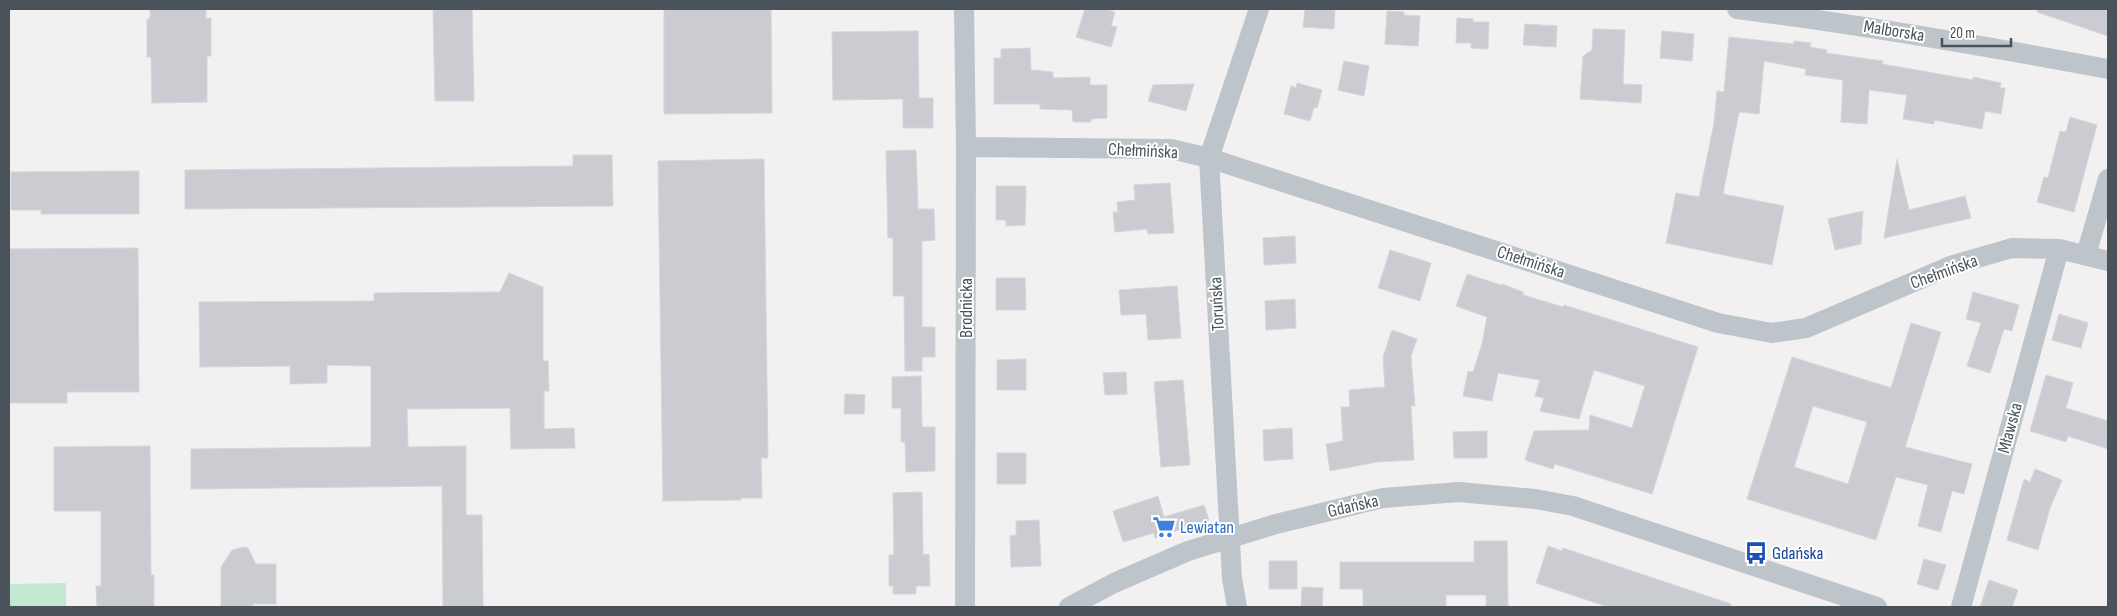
<svg xmlns="http://www.w3.org/2000/svg" width="2117" height="616" font-family="'Sofia Sans Condensed',sans-serif">
<rect width="100%" height="100%" fill="#f2f0f0"/>
<!-- green -->
<path fill="#c3ead1" d="M 66,583 L 66,607 L 9,607 L 9,584 Z"/>
<!-- building -->
<path fill="#cbccd1" stroke="#d4d6da" fill-rule="evenodd" d="M 150,9 L 206,9 L 206,19 L 211,18 L 211,56 L 207,56 L 207,102 L 152,103 L 151,57 L 147,57 L 147,19 L 150,19 Z
M 433,9 L 472,9 L 474,101 L 435,101 Z
M 664,9 L 771,9 L 772,113 L 664,114 Z
M 1085,9 L 1105,9 L 1115,12 L 1111,26 L 1117,27 L 1111,47 L 1076,37 Z
M 1305,9 L 1335,9 L 1334,29 L 1303,27 Z
M 2038,9 L 2108,9 L 2108,36 L 2037,12 Z
M 1387,11 L 1404,12 L 1404,15 L 1420,16 L 1418,46 L 1385,44 Z
M 1457,18 L 1473,19 L 1473,22 L 1489,22 L 1488,49 L 1471,48 L 1471,43 L 1456,43 Z
M 1525,24 L 1557,26 L 1556,47 L 1523,45 Z
M 1593,29 L 1625,30 L 1623,84 L 1642,85 L 1641,103 L 1580,99 L 1583,56 L 1592,50 Z
M 918,31 L 919,98 L 933,98 L 933,128 L 903,128 L 903,99 L 833,100 L 832,32 Z
M 1662,31 L 1694,34 L 1692,61 L 1660,58 Z
M 1729,37 L 1794,44 L 1794,41 L 1811,43 L 1810,47 L 1827,50 L 1826,53 L 1883,61 L 1882,64 L 1973,80 L 1973,77 L 2001,83 L 2000,88 L 2005,88 L 2001,114 L 1985,111 L 1982,129 L 1934,120 L 1934,124 L 1903,119 L 1907,95 L 1869,90 L 1867,124 L 1841,122 L 1843,80 L 1805,75 L 1806,69 L 1764,61 L 1759,114 L 1739,112 L 1723,194 L 1784,206 L 1772,265 L 1666,243 L 1676,193 L 1699,197 L 1714,123 L 1717,91 L 1724,92 Z
M 1030,48 L 1031,70 L 1053,72 L 1053,78 L 1090,77 L 1090,85 L 1107,85 L 1107,118 L 1091,119 L 1091,122 L 1073,122 L 1072,110 L 1040,109 L 1040,104 L 994,104 L 994,58 L 1001,58 L 1001,49 Z
M 1344,61 L 1369,66 L 1364,96 L 1338,90 Z
M 1297,83 L 1322,90 L 1317,108 L 1314,107 L 1310,121 L 1284,114 L 1291,86 L 1296,88 Z
M 1194,84 L 1186,111 L 1148,101 L 1153,85 Z
M 2070,117 L 2097,125 L 2074,212 L 2037,202 L 2044,177 L 2048,178 L 2060,131 L 2066,132 Z
M 916,150 L 918,209 L 934,209 L 935,240 L 922,241 L 922,327 L 935,327 L 935,357 L 922,357 L 922,371 L 905,371 L 904,296 L 893,296 L 893,238 L 888,238 L 886,151 Z
M 573,155 L 612,155 L 613,206 L 185,209 L 185,170 L 573,166 Z
M 764,159 L 768,458 L 761,458 L 762,498 L 741,498 L 741,500 L 663,501 L 658,161 Z
M 1897,159 L 1909,210 L 1965,196 L 1971,218 L 1884,238 Z
M 139,171 L 139,214 L 41,214 L 41,210 L 11,210 L 11,172 Z
M 1170,183 L 1174,233 L 1148,234 L 1147,229 L 1115,232 L 1113,212 L 1118,212 L 1117,202 L 1135,200 L 1134,185 Z
M 996,186 L 1026,186 L 1025,225 L 1006,226 L 1006,220 L 996,220 Z
M 1863,211 L 1861,244 L 1835,250 L 1828,219 Z
M 1295,236 L 1296,263 L 1264,265 L 1263,238 Z
M 138,248 L 139,392 L 67,392 L 67,403 L 9,403 L 9,249 Z
M 1390,250 L 1431,263 L 1420,301 L 1378,288 Z
M 509,273 L 543,287 L 543,361 L 548,361 L 549,391 L 544,391 L 544,429 L 574,428 L 575,448 L 511,449 L 510,408 L 407,409 L 408,447 L 466,446 L 466,515 L 482,515 L 483,607 L 443,607 L 442,486 L 191,489 L 191,449 L 371,447 L 371,366 L 327,365 L 327,383 L 290,384 L 290,366 L 200,367 L 199,302 L 374,301 L 374,293 L 500,292 Z
M 1467,274 L 1501,285 L 1502,284 L 1523,292 L 1523,295 L 1563,307 L 1564,305 L 1698,347 L 1652,494 L 1555,464 L 1553,469 L 1525,460 L 1534,431 L 1589,430 L 1590,415 L 1632,428 L 1645,386 L 1594,370 L 1579,419 L 1540,411 L 1544,398 L 1535,396 L 1540,380 L 1498,373 L 1492,401 L 1463,396 L 1468,371 L 1473,372 L 1482,344 L 1487,317 L 1456,306 Z
M 996,278 L 1025,278 L 1026,310 L 996,310 Z
M 1177,286 L 1181,338 L 1148,340 L 1146,314 L 1121,315 L 1119,290 Z
M 1973,292 L 2019,305 L 2012,331 L 2004,329 L 1990,373 L 1967,366 L 1981,323 L 1966,319 Z
M 1295,299 L 1296,328 L 1266,330 L 1265,301 Z
M 2059,314 L 2088,323 L 2081,348 L 2052,340 Z
M 1911,323 L 1941,332 L 1905,447 L 1972,464 L 1964,494 L 1952,491 L 1941,532 L 1918,526 L 1928,485 L 1896,477 L 1876,540 L 1747,499 L 1792,357 L 1891,388 ZM 1813,406 L 1867,422 L 1848,484 L 1794,467 Z
M 1392,330 L 1417,339 L 1411,356 L 1415,406 L 1411,406 L 1414,460 L 1377,462 L 1330,471 L 1326,444 L 1343,441 L 1341,407 L 1350,407 L 1349,390 L 1385,387 L 1383,357 Z
M 1026,359 L 1026,390 L 997,390 L 997,360 Z
M 1126,372 L 1127,394 L 1105,395 L 1103,373 Z
M 2046,375 L 2073,383 L 2066,408 L 2108,421 L 2108,449 L 2068,436 L 2066,442 L 2030,431 Z
M 921,376 L 922,427 L 935,427 L 935,471 L 906,472 L 905,442 L 901,442 L 901,408 L 892,408 L 892,377 Z
M 1183,380 L 1190,465 L 1161,467 L 1154,382 Z
M 845,394 L 865,395 L 864,414 L 844,414 Z
M 1292,428 L 1293,459 L 1264,461 L 1263,430 Z
M 1487,431 L 1487,458 L 1454,458 L 1453,432 Z
M 150,446 L 151,575 L 154,575 L 154,607 L 97,607 L 96,586 L 101,586 L 101,511 L 54,511 L 54,447 Z
M 997,453 L 1026,453 L 1026,484 L 997,484 Z
M 2035,469 L 2062,480 L 2050,508 L 2038,550 L 2007,540 L 2024,479 L 2030,482 Z
M 922,492 L 923,555 L 929,554 L 930,586 L 916,586 L 916,594 L 893,594 L 893,586 L 889,586 L 889,555 L 894,555 L 893,493 Z
M 1158,496 L 1164,517 L 1204,505 L 1209,520 L 1155,538 L 1154,533 L 1123,542 L 1113,511 Z
M 1039,520 L 1041,566 L 1011,567 L 1010,536 L 1016,535 L 1016,521 Z
M 1474,541 L 1507,541 L 1508,607 L 1486,607 L 1486,595 L 1446,595 L 1446,607 L 1363,607 L 1363,589 L 1340,589 L 1340,562 L 1474,562 Z
M 1548,546 L 1562,551 L 1563,548 L 1731,604 L 1730,607 L 1608,607 L 1536,583 Z
M 243,547 L 248,548 L 256,564 L 276,564 L 276,604 L 253,604 L 253,607 L 221,607 L 221,567 L 232,550 Z
M 1924,559 L 1946,565 L 1938,590 L 1917,584 Z
M 1269,561 L 1297,561 L 1297,589 L 1269,589 Z
M 1989,580 L 2018,590 L 2012,607 L 1980,607 Z
M 1302,587 L 1323,588 L 1322,607 L 1301,606 Z"/>
<g fill="none" stroke-linecap="round" stroke-linejoin="round">
<!-- minor -->
<path stroke="#bdc4ca" stroke-width="20" d="M 964,9 L 966,147 L 965,607
M 1737,9 C 1862,25 1985,46 2108,69
M 966,147 L 1171,149 L 1209,158 L 1718,323 L 1772,333 L 1806,328 L 1953,265 L 2012,248 L 2059,249 L 2108,261
M 2086,255 L 2108,179
M 1069,607 L 1114,583 L 1188,551 L 1276,524 L 1383,498 L 1459,492 L 1535,499 L 1573,506 L 1877,607
M 1237,607 L 1232,578 L 1209,158 L 1259,9
M 1961,607 L 2059,249"/>
</g>
<!-- icons -->
<defs>
<symbol id="supermarket-bare" viewBox="-9 -9 18 18"><path d="M-6-5.5h2.5l.6 2H6L4.5 2H-2.5L-4.4-4H-6ZM-1.5 3.2a1.3 1.3 0 1 0 .1 0ZM3 3.2a1.3 1.3 0 1 0 .1 0Z" fill="#3f7fe0" stroke="#fff" stroke-width="2.5" paint-order="stroke"/></symbol>
<symbol id="bus-bare" viewBox="-9 -9 18 18"><path d="M-5-6H5V4H4V6H2V4H-2V6H-4V4H-5ZM-3.5-4V0h7V-4ZM-3.5 1.2v1.5H-2V1.2ZM2 1.2v1.5H3.5V1.2Z" fill="#1a4fb4" stroke="#fff" stroke-width="2.5" paint-order="stroke"/></symbol>
</defs>
<g fill-rule="evenodd">
<use href="#supermarket-bare" x="1148" y="511" width="32" height="32"/>
<use href="#bus-bare" x="1740" y="537" width="32" height="32"/>
</g>
<g text-anchor="middle" dominant-baseline="central" stroke-width="4" stroke-linejoin="round" paint-order="stroke">
<!-- street labels -->
<g font-size="18" fill="#4a535a" stroke="#fff">
<text transform="translate(1894 31) rotate(9)">Malborska</text>
<text transform="translate(1143 151) rotate(3)">Chełmińska</text>
<text transform="translate(1531 262) rotate(18)">Chełmińska</text>
<text transform="translate(1944 272) rotate(-20)">Chełmińska</text>
<text transform="translate(1217 304) rotate(-93)">Toruńska</text>
<text transform="translate(966 308) rotate(-90)">Brodnicka</text>
<text transform="translate(2010 428) rotate(-75)">Mławska</text>
<text transform="translate(1353 506) rotate(-13)">Gdańska</text>
</g>
<!-- shop labels -->
<g font-size="18" fill="#366cbe" stroke="#fff" text-anchor="start">
<text x="1180" y="527">Lewiatan</text>
</g>
<!-- transit labels -->
<g font-size="18" fill="#164399" stroke="#fff" text-anchor="start">
<text x="1772" y="553">Gdańska</text>
</g>
</g>
<!-- border -->
<rect width="2117" height="616" fill="none" stroke="#4a535a" stroke-width="20"/>
<!-- scale -->
<path d="M1942 38v8h69v-8" fill="none" stroke="#4a535a" stroke-width="2.5"/>
<text x="1950" y="38" font-size="15" fill="#4a535a" stroke="#ffffff" stroke-width="4" paint-order="stroke">20 m</text>
</svg>
